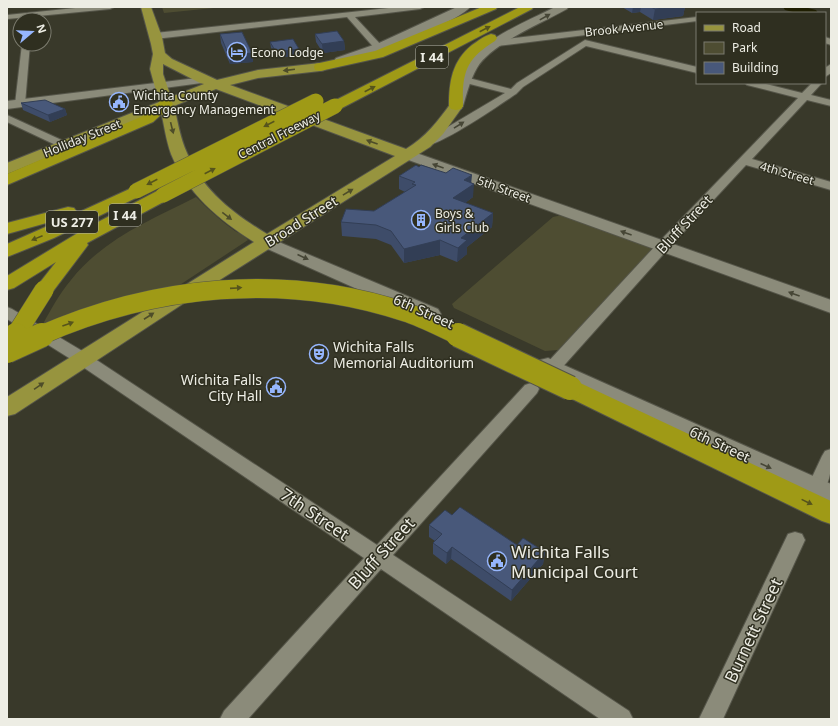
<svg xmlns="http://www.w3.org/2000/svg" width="838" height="726" font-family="'Noto Sans',sans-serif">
<rect width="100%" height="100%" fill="#39392a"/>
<!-- green -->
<path fill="#4e4d32" d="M 162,7 L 224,7 L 164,13 Z
M 196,197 C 208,209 221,221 235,231 C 240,234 245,235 248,240 L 166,294 L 43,324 C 51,309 60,293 71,280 C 103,239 151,220 196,197 Z
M 562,215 L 650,247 L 653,251 L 558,350 L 545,351 L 454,308 L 452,304 L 553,217 Z"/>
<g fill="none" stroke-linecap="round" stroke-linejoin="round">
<!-- river -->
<path fill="#1f1e01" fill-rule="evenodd" d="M 783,7 L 804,7 L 816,10 L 818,13 L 797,13 L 785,10 Z"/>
<defs>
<path id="minor" d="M 85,7 L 114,7 L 110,9 L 7,19 L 7,15 Z
M 398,7 L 424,7 L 420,9 L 355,17 L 382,46 L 383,48 L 382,50 L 376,50 L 347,17 L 155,39 L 151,36 L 155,33 Z
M 697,17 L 697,21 L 497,46 L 493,43 L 497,40 Z
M 825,37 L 831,39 L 831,45 L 825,43 Z
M 585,40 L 697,67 L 697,73 L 586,46 L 523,87 L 516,94 C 501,104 435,150 421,146 L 419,144 L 505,93 L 462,82 L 460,80 L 462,78 L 465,77 L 511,89 L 517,83 Z
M 22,44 L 30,44 L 25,104 L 20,107 L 15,104 Z
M 831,64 L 831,73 L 825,77 L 825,68 Z
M 745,83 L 762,83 L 802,93 L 812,83 L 822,83 L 811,95 L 831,100 L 831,106 L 807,100 L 752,159 L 831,182 L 831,190 L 746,165 L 668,249 L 559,371 L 553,372 L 547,371 L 545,367 L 547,363 L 658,243 L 798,98 L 747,85 Z
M 7,115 L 68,143 L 70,145 L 68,147 L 60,147 L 7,122 Z
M 7,307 L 12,309 L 89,355 L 377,545 L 525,385 L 531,383 L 537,385 L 539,389 L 537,393 L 393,555 L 629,711 L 633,719 L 600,719 L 381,569 L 248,719 L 220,719 L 224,711 L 364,558 L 77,363 L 7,319 Z
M 831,449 C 831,469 832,475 823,493 L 816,495 L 809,493 L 807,488 L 822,456 L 825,451 Z
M 795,532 L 802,534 L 805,540 L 723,719 L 699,719 L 788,534 Z"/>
<path id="tertiary" d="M 205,77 L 209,78 L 211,80 L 209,82 L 7,109 L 7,101 Z"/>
<path id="secondary" d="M 457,7 L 470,7 C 459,22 362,59 340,65 L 336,64 L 334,61 L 336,58 L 379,43 Z
M 555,7 L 568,7 L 567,9 C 542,23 491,44 477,68 C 470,80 467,93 463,106 L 461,109 L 456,110 L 451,109 L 449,106 C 454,93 457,78 465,66 C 483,38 526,22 555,7 Z
M 408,150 L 831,300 L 831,313 L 403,158 L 400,155 L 403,152 Z
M 267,237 L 438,309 L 441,314 L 438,319 L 431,320 L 424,319 L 261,246 L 258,242 L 261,238 Z
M 548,358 L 831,484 L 831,505 L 540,370 L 537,365 L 540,360 Z"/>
<path id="primary" d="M 141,7 L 151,7 L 162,37 L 165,53 L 172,59 L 217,80 L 258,70 L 320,63 L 325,64 L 326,67 L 325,70 L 320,71 L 258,78 L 230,85 L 406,149 C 426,137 438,121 451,103 L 456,102 L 461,103 L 463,106 L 443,134 L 430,147 L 207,288 L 15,414 L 7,416 L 7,397 L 254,242 C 219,220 187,193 171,154 C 166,140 164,125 161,111 L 7,174 L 7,163 L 159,102 L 150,69 L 153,54 L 151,44 ZM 163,64 L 200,83 L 204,84 L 171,97 L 163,74 ZM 216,89 L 395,156 L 267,234 C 234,214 202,190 187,153 C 180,138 178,122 174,106 Z"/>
<path id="motorway" d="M 482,7 L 497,7 L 496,9 L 383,57 L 320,71 L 315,70 L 314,67 L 315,64 L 375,51 Z
M 520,7 L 533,7 L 532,9 L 340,109 L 335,110 L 330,109 L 328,106 L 330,103 Z
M 491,34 L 495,35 L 497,38 L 495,41 C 466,59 462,72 463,106 L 461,109 L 456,110 L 451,109 L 449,106 C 449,82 452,61 472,45 C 478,41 484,36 491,34 Z
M 166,100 L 171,101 L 173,104 L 153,122 L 7,185 L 7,174 L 143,116 L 161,101 Z
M 136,186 L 142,187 L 144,191 L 142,195 L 54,238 L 7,257 L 7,244 L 68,217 L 7,234 L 7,223 L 68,207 L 74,208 L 77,212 L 75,214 Z
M 163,190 L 169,191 L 171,195 L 169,199 L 87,243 L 88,245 L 85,249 L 51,294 L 44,296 L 37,294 L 34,290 L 56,262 L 14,288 L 7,290 L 7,276 L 81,231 L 157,191 Z
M 570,380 L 578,382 L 831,501 L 831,524 L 822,521 L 562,394 L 559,388 L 562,382 Z"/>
</defs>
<!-- minor casing -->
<use href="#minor" stroke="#555549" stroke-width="2"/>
<!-- tertiary casing -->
<use href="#tertiary" stroke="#555549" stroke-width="2"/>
<!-- secondary casing -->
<use href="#secondary" stroke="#555549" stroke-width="2"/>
<!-- primary casing -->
<use href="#primary" stroke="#555549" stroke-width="2"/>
<!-- motorway casing -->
<use href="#motorway" stroke="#555549" stroke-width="2"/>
<!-- minor -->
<use href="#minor" fill="#8b8b7a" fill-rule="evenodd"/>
<!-- tertiary -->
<use href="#tertiary" fill="#8b8b7a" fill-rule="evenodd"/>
<!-- secondary -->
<use href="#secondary" fill="#8b8b7a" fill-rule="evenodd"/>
<!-- primary -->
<use href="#primary" fill="#97943e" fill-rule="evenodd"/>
<!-- motorway -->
<use href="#motorway" fill="#9f9a16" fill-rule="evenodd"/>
<defs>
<path id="motorway-bridge-far2" d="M 136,191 L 316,101
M 163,195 L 335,106"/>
<path id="motorway-bridge-far1" d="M 15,336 L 44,290
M 39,336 C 154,285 285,272 405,312 C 424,318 442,328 460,336"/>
<path id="motorway-bridge" d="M 458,335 L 570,388
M 7,349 L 16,335
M 7,351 L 42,335"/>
</defs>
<!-- motorway-bridge-far2 casing -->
<use href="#motorway-bridge-far2" stroke="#555549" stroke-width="16" stroke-linecap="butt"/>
<!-- motorway-bridge-far1 casing -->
<use href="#motorway-bridge-far1" stroke="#555549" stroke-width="20" stroke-linecap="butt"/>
<!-- motorway-bridge casing -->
<use href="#motorway-bridge" stroke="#555549" stroke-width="26" stroke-linecap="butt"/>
<!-- motorway-bridge-far2 -->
<use href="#motorway-bridge-far2" stroke="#9f9a16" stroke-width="15"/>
<!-- motorway-bridge-far1 -->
<use href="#motorway-bridge-far1" stroke="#9f9a16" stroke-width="19"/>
<!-- motorway-bridge -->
<use href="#motorway-bridge" stroke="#9f9a16" stroke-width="24"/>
</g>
<!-- wall -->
<path fill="#3e4c69" d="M 622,7 L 685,7 L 683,16 L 653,20 L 640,12 L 632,13 Z
M 220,34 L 252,53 L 253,62 L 230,64 L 221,43 Z
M 315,34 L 344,41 L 345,50 L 323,53 L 316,42 Z
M 270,42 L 300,55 L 277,58 L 271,48 Z
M 21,103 L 65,109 L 67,115 L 50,122 L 23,110 Z
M 399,176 L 472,183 L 473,197 L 465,203 L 493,213 L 492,227 L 467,247 L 467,254 L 457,262 L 440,255 L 404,263 L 391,245 L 376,239 L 342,236 L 341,222 L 374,211 L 405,192 L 399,189 Z
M 452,515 L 517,545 L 545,552 L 543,564 L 511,601 L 451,559 L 446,564 L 433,554 L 433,543 L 435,541 L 429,537 L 429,525 Z"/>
<!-- shaded-wall -->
<path fill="#323e55" d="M 633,7 L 641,7 L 640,12 L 632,13 Z
M 674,7 L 685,7 L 683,16 L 653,20 L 655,9 Z
M 344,41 L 345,50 L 323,53 L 322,44 Z
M 299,49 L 300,55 L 277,58 L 276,52 Z
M 252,53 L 253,62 L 230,64 L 229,56 Z
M 65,109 L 67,115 L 50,122 L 48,115 Z
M 472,175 L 471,185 L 474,184 L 473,197 L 453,212 L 453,198 L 464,180 Z
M 493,213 L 492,227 L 467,247 L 467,254 L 457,262 L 458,248 L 461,238 Z
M 440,240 L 440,255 L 404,263 L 404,249 Z
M 452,547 L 451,559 L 446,564 L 447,553 Z
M 545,552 L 543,564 L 511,601 L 512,590 Z"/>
<!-- building -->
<path fill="#48587a" stroke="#323e55" d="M 651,7 L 674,7 L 655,9 Z
M 337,31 L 344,41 L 322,44 L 315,34 Z
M 242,32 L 252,53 L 229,56 L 220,34 Z
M 293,39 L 299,49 L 276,52 L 270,42 Z
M 45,100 L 65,109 L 48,115 L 21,103 Z
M 416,165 L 419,167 L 421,165 L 446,173 L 453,168 L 472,175 L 464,180 L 474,184 L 453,198 L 493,213 L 461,238 L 467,240 L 458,248 L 440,240 L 404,249 L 391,231 L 376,225 L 341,222 L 346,209 L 374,211 L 416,185 L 412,184 L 415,182 L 399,176 Z
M 460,507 L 517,545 L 523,538 L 545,552 L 512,590 L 452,547 L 447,553 L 433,543 L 442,534 L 429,525 L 445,510 L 452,515 Z"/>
<!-- one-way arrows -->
<defs><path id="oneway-solid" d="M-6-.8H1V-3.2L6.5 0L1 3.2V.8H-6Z"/></defs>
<g fill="#464636">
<use href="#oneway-solid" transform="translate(545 17) rotate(-29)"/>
<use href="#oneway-solid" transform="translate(459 125) rotate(-32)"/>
<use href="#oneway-solid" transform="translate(438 166) rotate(-160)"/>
<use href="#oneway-solid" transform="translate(626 233) rotate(-160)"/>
<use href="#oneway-solid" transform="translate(303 257) rotate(24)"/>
<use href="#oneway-solid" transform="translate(794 294) rotate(-160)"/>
<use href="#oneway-solid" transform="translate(766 466) rotate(25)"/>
</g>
<g fill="#56541c">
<use href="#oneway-solid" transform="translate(485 29) rotate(-27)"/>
<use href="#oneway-solid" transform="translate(370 89) rotate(-27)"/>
<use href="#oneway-solid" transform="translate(269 124) rotate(153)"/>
<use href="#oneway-solid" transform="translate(210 171) rotate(-27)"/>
<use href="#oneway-solid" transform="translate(152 182) rotate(153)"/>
<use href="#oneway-solid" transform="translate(37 238) rotate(158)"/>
<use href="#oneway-solid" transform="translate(236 288) rotate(-4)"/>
<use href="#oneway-solid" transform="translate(68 324) rotate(-20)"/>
<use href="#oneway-solid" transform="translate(807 502) rotate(26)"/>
</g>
<g fill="#4e4d29">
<use href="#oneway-solid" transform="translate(289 70) rotate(173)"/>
<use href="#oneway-solid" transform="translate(172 128) rotate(76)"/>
<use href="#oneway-solid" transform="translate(372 142) rotate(-160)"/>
<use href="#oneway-solid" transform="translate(348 192) rotate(-31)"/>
<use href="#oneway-solid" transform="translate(227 216) rotate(38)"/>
<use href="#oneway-solid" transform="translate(149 316) rotate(-33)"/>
<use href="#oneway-solid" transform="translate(39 386) rotate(-34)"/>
</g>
<!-- icons -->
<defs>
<symbol id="hotel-ring" viewBox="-11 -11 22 22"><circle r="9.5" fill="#2f2f20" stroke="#96b6fd" stroke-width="1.5"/><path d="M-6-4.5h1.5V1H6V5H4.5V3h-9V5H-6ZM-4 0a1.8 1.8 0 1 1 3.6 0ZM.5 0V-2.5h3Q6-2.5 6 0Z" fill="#96b6fd"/></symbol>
<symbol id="civic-ring" viewBox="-11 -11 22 22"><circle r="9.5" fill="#2f2f20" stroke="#96b6fd" stroke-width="1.5"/><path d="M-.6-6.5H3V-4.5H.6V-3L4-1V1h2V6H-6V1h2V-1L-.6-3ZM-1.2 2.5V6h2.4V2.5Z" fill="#96b6fd"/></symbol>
<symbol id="building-ring" viewBox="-11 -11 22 22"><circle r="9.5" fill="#2f2f20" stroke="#96b6fd" stroke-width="1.5"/><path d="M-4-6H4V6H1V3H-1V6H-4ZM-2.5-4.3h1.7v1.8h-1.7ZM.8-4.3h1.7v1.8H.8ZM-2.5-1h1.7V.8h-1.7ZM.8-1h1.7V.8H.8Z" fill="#96b6fd"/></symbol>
<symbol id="theatre-ring" viewBox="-11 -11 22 22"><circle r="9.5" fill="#2f2f20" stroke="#96b6fd" stroke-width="1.5"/><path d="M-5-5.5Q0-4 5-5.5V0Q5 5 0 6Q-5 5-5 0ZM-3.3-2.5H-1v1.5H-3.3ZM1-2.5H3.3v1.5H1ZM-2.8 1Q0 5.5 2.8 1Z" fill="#96b6fd"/></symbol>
</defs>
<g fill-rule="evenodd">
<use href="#hotel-ring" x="226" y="41" width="22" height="22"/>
<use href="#civic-ring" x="108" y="91" width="22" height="22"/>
<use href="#building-ring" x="410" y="209" width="22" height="22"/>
<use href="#theatre-ring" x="308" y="343" width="22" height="22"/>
<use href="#civic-ring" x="265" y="376" width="22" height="22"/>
<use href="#civic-ring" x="486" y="550" width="22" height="22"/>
</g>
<g text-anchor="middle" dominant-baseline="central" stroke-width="3" stroke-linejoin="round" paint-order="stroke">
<!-- far-street labels -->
<g font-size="12" fill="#edede4" stroke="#2f2f20">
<text transform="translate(624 28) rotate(-6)">Brook Avenue</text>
<text transform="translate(279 135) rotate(-27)">Central Freeway</text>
<text transform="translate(82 138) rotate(-22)">Holliday Street</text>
<text transform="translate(787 173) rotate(16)">4th Street</text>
<text transform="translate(504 189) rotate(20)">5th Street</text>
</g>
<!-- far-poi labels -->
<g font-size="12" fill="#edede4" stroke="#2f2f20" text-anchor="start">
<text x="251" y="52">Econo Lodge</text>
<text x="133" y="95">Wichita County<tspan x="133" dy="14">Emergency Management</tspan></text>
<text x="435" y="213">Boys &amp;<tspan x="435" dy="14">Girls Club</tspan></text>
</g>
<!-- shield labels -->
<g fill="#2f2f20" stroke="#b4b4a9" stroke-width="1">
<rect x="416" y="46" width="32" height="22" rx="3"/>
<rect x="109" y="204" width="32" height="22" rx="3"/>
<rect x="46" y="211" width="52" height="22" rx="3"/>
</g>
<g font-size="13" font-weight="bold" fill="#edede4">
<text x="432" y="57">I 44</text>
<text x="125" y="215">I 44</text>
<text x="72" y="222">US 277</text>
</g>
<!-- street labels -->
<g font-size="14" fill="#edede4" stroke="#2f2f20">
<text transform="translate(301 221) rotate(-32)">Broad Street</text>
<text transform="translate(684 224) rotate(-47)">Bluff Street</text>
<text transform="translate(424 311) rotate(24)">6th Street</text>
<text transform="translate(720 444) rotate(25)">6th Street</text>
</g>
<!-- poi labels -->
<g font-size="14" fill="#edede4" stroke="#2f2f20" text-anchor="start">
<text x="333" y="346">Wichita Falls<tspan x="333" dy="16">Memorial Auditorium</tspan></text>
<text x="262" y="379" text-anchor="end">Wichita Falls<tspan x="262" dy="16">City Hall</tspan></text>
</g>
<!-- near-street labels -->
<g font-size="17" fill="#edede4" stroke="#2f2f20">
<text transform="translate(315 514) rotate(34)">7th Street</text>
<text transform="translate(381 553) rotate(-48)">Bluff Street</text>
<text transform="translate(753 630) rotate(-65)">Burnett Street</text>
</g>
<!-- near-poi labels -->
<g font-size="17" fill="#edede4" stroke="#2f2f20" text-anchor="start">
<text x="511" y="551">Wichita Falls<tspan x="511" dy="20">Municipal Court</tspan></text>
</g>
</g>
<!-- border -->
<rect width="838" height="726" fill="none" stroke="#edede4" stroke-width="16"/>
<!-- legend -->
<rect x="696" y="12" width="130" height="72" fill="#2f2f20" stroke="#7b7b6e"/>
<rect x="704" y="25" width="20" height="6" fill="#97943e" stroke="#7b7b6e"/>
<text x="732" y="32" font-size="12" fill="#edede4">Road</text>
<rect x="704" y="42" width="20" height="12" fill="#4e4d32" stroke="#7b7b6e"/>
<text x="732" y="52" font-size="12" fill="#edede4">Park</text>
<rect x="704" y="62" width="20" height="12" fill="#48587a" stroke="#7b7b6e"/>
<text x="732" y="72" font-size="12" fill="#edede4">Building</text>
<!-- north arrow -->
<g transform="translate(32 32) rotate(71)"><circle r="19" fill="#2f2f20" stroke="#7b7b6e"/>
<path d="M0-3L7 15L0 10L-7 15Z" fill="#96b6fd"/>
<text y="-6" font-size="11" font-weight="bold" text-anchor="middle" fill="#edede4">N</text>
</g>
</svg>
